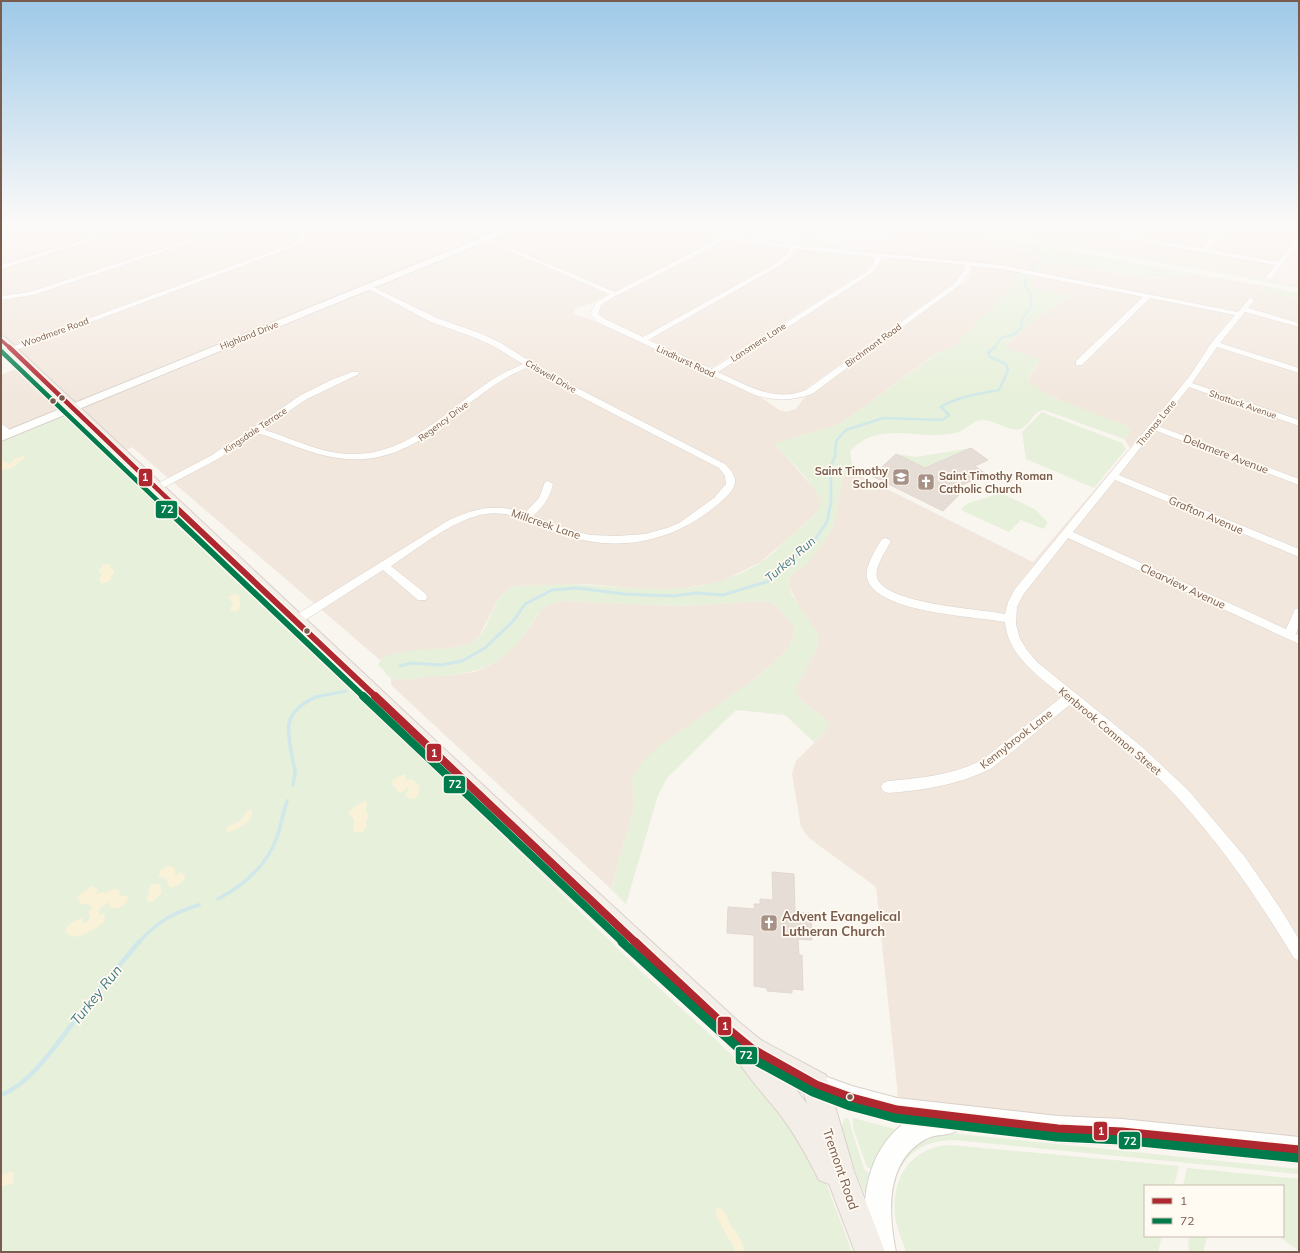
<svg xmlns="http://www.w3.org/2000/svg" width="1300" height="1253" font-family="Mulish,sans-serif">
<rect width="100%" height="100%" fill="#f9f5ef"/>
<!-- residential -->
<path fill="#f2e7dd" d="M 1,226 L 696,226 L 690,229 L 718,239 L 618,291 L 612,291 L 584,279 L 579,281 L 607,293 L 607,295 L 590,304 L 577,308 L 574,310 L 574,313 L 578,316 L 590,319 L 681,361 L 765,400 L 779,410 L 786,412 L 796,409 L 803,399 L 963,283 L 970,276 L 972,266 L 1021,272 L 999,302 L 967,332 L 956,345 L 935,354 L 849,418 L 837,425 L 777,443 L 775,446 L 783,453 L 818,493 L 822,502 L 820,508 L 810,519 L 761,562 L 720,582 L 679,589 L 642,589 L 587,584 L 516,586 L 508,589 L 498,599 L 479,637 L 472,643 L 459,647 L 392,654 L 380,660 L 132,447 L 123,452 L 74,408 L 1,437 L 1,375 L 21,367 L 1,349 Z
M 906,226 L 972,240 L 1010,246 L 1034,253 L 1041,257 L 1040,260 L 1024,270 L 862,252 Z
M 1098,226 L 1299,226 L 1299,239 L 1266,280 L 1074,245 Z
M 725,240 L 784,247 L 788,248 L 788,251 L 779,261 L 645,336 L 641,336 L 607,321 L 600,316 L 599,310 L 605,302 Z
M 796,249 L 875,258 L 872,265 L 866,271 L 713,367 L 704,366 L 651,341 L 652,338 L 783,264 L 792,256 Z
M 883,258 L 957,264 L 964,266 L 964,271 L 958,280 L 803,391 L 786,395 L 767,394 L 719,373 L 720,369 L 873,273 L 878,267 Z
M 1054,262 L 1141,277 L 1160,278 L 1197,275 L 1195,274 L 1265,286 L 1259,290 L 1299,299 L 1299,1143 L 898,1103 L 897,1086 L 876,887 L 809,838 L 801,827 L 792,774 L 796,761 L 825,732 L 829,722 L 798,698 L 795,688 L 818,646 L 788,584 L 792,574 L 808,563 L 834,524 L 843,476 L 859,475 L 1033,562 L 1130,448 L 1124,439 L 1131,430 L 1046,394 L 1029,383 L 1028,379 L 1039,362 L 1006,349 L 1008,343 L 1048,309 L 1069,298 L 1067,296 L 1033,287 L 1031,284 L 1041,269 L 1047,263 Z
M 561,601 L 679,606 L 763,601 L 769,602 L 778,607 L 794,627 L 795,633 L 789,647 L 776,661 L 632,779 L 634,807 L 611,889 L 391,685 L 391,678 L 400,679 L 453,675 L 474,672 L 490,665 L 508,652 L 521,639 L 542,609 L 552,603 Z"/>
<!-- education -->
<path fill="#f5edf5" d="M 695,226 L 906,226 L 863,251 L 760,240 Z"/>
<!-- medical -->
<path fill="#fae9e8" d="M 1299,245 L 1299,286 L 1270,281 Z"/>
<!-- green -->
<path fill="#e7f0da" d="M 908,226 L 933,226 L 1195,274 L 1197,275 L 1196,277 L 1141,277 L 1054,262 L 1047,263 L 1039,272 L 1024,270 L 1040,260 L 1041,257 C 1021,244 994,244 972,240 C 950,236 929,231 908,226 Z
M 963,226 L 1098,226 L 1075,245 L 1299,286 L 1299,288 Z
M 803,238 L 810,238 L 841,245 L 840,249 L 805,245 L 802,242 Z
M 1021,272 L 1036,277 L 1031,284 L 1033,287 L 1067,296 L 1069,298 L 1048,309 L 1008,343 L 1007,349 L 1038,358 L 1039,361 L 1028,378 L 1029,383 L 1052,397 L 1127,426 L 1131,430 L 1124,439 L 1044,410 C 1033,411 1030,425 1021,429 C 1012,432 994,421 985,420 C 974,418 966,431 955,433 C 918,441 880,419 850,451 L 852,465 L 859,475 L 843,476 L 834,525 L 826,540 L 808,563 L 792,574 L 788,584 L 792,595 L 819,635 L 818,646 L 796,688 L 798,698 L 829,722 L 825,732 L 815,743 L 785,715 L 736,710 L 667,778 L 658,795 L 626,904 L 611,889 L 634,807 L 632,779 L 641,763 L 659,746 L 752,681 L 776,661 L 789,647 L 795,633 L 794,627 L 778,607 L 769,602 L 763,601 L 679,606 L 561,601 C 536,606 535,622 521,639 C 493,672 468,674 428,677 C 419,678 398,682 391,678 C 386,675 382,668 378,665 C 381,659 386,655 392,654 C 417,647 444,652 469,644 C 493,635 488,594 516,586 C 540,586 565,583 589,585 C 652,589 702,598 760,563 C 770,557 779,547 787,539 C 799,528 817,517 822,502 C 813,483 791,460 775,446 L 777,443 L 837,425 L 849,418 L 936,354 L 956,345 L 967,332 L 999,302 L 1018,273 Z
M 1265,286 L 1299,293 L 1299,299 L 1263,292 L 1259,290 Z
M 1042,412 L 1122,443 L 1126,449 L 1094,488 L 1026,459 L 1022,432 Z
M 61,416 L 68,416 L 111,454 L 644,974 L 766,1086 L 820,1167 L 852,1252 L 1,1252 L 1,440 Z
M 971,448 L 925,468 L 896,454 L 916,457 Z
M 1001,493 L 1036,510 L 1048,523 L 1043,529 L 1021,520 L 1009,532 L 963,511 L 961,509 L 969,503 Z
M 848,1118 L 864,1169 L 872,1176 L 868,1194 L 864,1192 L 840,1134 L 844,1119 Z
M 853,1118 L 895,1129 L 896,1132 L 874,1171 L 867,1167 L 853,1128 Z
M 950,1133 L 1299,1169 L 1299,1174 L 954,1140 C 921,1141 905,1153 894,1183 L 893,1170 L 919,1141 L 939,1134 Z
M 950,1145 L 1179,1166 L 1174,1186 L 1145,1186 L 1145,1236 L 1162,1236 L 1158,1252 L 906,1252 C 902,1240 897,1229 895,1216 C 891,1179 910,1147 950,1145 Z
M 1187,1168 L 1299,1179 L 1299,1251 L 1278,1236 L 1283,1236 L 1283,1186 L 1183,1186 Z
M 1189,1236 L 1207,1236 L 1203,1252 L 1189,1252 L 1188,1245 Z"/>
<!-- sand -->
<path fill="#faf1d9" d="M 23,456 L 26,457 L 12,468 L 1,470 L 1,461 L 4,461 L 10,464 L 14,459 Z
M 109,563 L 111,568 L 114,570 L 114,574 L 111,576 L 111,580 L 102,584 L 99,580 L 102,573 L 99,573 L 99,571 L 102,565 Z
M 235,594 L 241,597 L 239,600 L 241,605 L 238,611 L 232,612 L 230,609 L 233,605 L 228,597 Z
M 403,775 L 406,775 L 406,780 L 413,780 L 418,785 L 420,786 L 419,793 L 415,799 C 411,799 407,799 405,795 L 409,789 L 407,787 L 403,792 L 398,792 L 391,782 L 395,778 Z
M 366,801 L 368,804 L 366,806 L 366,812 L 369,815 L 366,821 L 367,827 L 362,833 L 355,832 L 353,829 L 354,819 L 349,815 L 349,812 L 355,806 Z
M 250,809 L 252,810 L 252,817 C 246,824 236,831 227,832 L 226,828 L 241,820 L 246,812 Z
M 168,866 L 175,868 L 175,876 L 177,875 L 179,872 L 185,874 L 184,880 L 177,886 L 170,888 L 166,879 L 158,876 L 161,870 Z
M 154,884 L 159,884 L 162,892 L 154,901 L 149,902 L 146,898 L 150,894 L 147,892 L 151,885 Z
M 92,886 L 98,889 L 96,893 L 97,894 L 101,892 L 106,893 C 110,890 114,887 120,891 L 119,895 L 127,896 L 128,899 L 124,905 L 118,909 L 110,908 L 109,902 L 100,909 L 99,914 L 100,915 L 104,912 L 105,921 L 96,928 L 79,937 L 69,935 L 66,932 L 66,928 L 72,922 L 82,918 L 83,919 L 82,923 L 84,924 L 89,920 L 90,916 L 88,913 L 93,907 L 86,903 L 81,905 L 77,897 Z
M 11,1171 L 14,1173 L 13,1183 L 1,1187 L 1,1175 Z
M 719,1207 L 726,1213 C 728,1227 745,1239 744,1252 L 736,1252 L 716,1216 L 716,1209 Z"/>
<g fill="none" stroke-linecap="round" stroke-linejoin="round">
<!-- stream-far4 -->
<path stroke="#d0e8e9" stroke-width="2" d="M 1030,226 L 1035,233
M 1031,267 L 1046,259 L 1037,250
M 994,348 L 1002,337 L 1014,335 L 1021,328 L 1022,319 L 1031,307 L 1030,293 L 1025,286 L 1025,279"/>
<!-- stream-far3 -->
<path stroke="#d0e8e9" stroke-width="2.5" d="M 831,503 L 831,479 L 829,471 L 835,456 L 836,441 L 846,430 L 883,418 L 942,420 L 949,415 L 941,407 C 959,396 978,394 999,390 L 1008,371 L 1006,364 L 990,357 L 988,353 L 995,347"/>
<!-- stream-far2 -->
<path stroke="#d0e8e9" stroke-width="3" d="M 400,666 L 412,663 L 441,665 L 462,661 L 485,648 L 514,620 L 525,604 L 552,590 L 577,588 L 624,594 L 673,596 L 696,593 L 723,595 L 769,581 L 816,538 L 827,522 L 831,502
M 315,697 L 346,691"/>
<!-- stream-far1 -->
<path stroke="#d0e8e9" stroke-width="3.5" d="M 293,785 C 294,780 295,774 295,770 C 292,756 287,737 289,724 C 291,710 308,699 320,696
M 218,899 C 244,885 267,866 277,837 C 281,825 283,813 287,801
M 138,943 C 157,922 172,913 199,905"/>
<!-- stream -->
<path stroke="#d0e8e9" stroke-width="4.5" d="M 1,1095 C 34,1082 63,1035 84,1008 C 102,985 121,964 139,942"/>
</g>
<!-- building -->
<path fill="#e6ddd6" stroke="#e2d8d1" d="M 971,448 L 988,460 L 975,466 L 986,474 L 956,488 L 963,491 L 943,511 L 872,476 L 896,454 L 925,468 Z
M 772,872 L 794,874 L 795,912 L 811,913 L 812,940 L 798,939 L 799,955 L 802,955 L 803,990 L 792,989 L 792,993 L 767,991 L 767,988 L 754,986 L 754,935 L 727,933 L 728,907 L 755,909 L 754,904 L 760,904 L 760,899 L 773,900 Z"/>
<g fill="none" stroke-linecap="round" stroke-linejoin="round">
<defs>
<path id="street" d="M 26,226 L 34,226 L 1,236 L 1,232 Z
M 129,226 L 137,226 L 1,269 L 1,265 Z
M 232,226 L 240,226 L 33,295 L 1,300 L 1,296 L 30,292 Z
M 283,226 C 291,225 301,229 305,237 L 301,244 L 13,351 L 7,351 L 6,349 L 297,242 L 299,237 L 298,234 Z
M 452,226 L 459,226 L 615,292 L 720,238 L 682,226 L 690,226 L 726,236 L 765,242 L 1001,265 L 1238,312 L 1249,299 L 1251,298 L 1254,300 L 1248,308 L 1299,323 L 1299,327 L 1245,312 L 1220,343 L 1299,368 L 1299,373 L 1217,347 L 1192,383 L 1299,420 L 1299,426 L 1189,387 L 1158,426 L 1299,479 L 1299,485 L 1154,430 L 1119,475 L 1299,549 L 1299,557 L 1115,480 L 1073,532 L 1286,629 L 1295,609 L 1299,608 L 1299,625 L 1296,634 L 1299,635 L 1299,644 L 1068,538 L 1023,595 L 1017,607 L 1016,624 L 1020,639 L 1027,650 L 1037,662 L 1141,746 L 1188,790 L 1245,857 L 1280,908 L 1299,939 L 1299,961 L 1294,958 C 1260,902 1223,847 1178,798 C 1146,763 1108,734 1072,703 L 992,768 C 959,785 925,790 888,793 L 883,791 L 881,787 L 883,783 L 888,781 C 921,778 953,775 982,760 L 1063,696 C 1039,677 1008,656 1005,622 C 974,616 876,613 867,578 C 864,568 877,547 882,539 L 886,538 L 891,541 C 886,551 874,567 877,578 C 886,604 980,609 1005,614 L 1008,602 L 1015,589 L 1189,377 L 1212,342 L 1235,315 L 1150,298 L 1082,365 L 1076,365 L 1076,361 L 1143,297 L 1001,269 L 971,266 L 971,270 L 958,286 L 812,394 C 792,401 775,401 755,395 L 599,323 L 590,314 L 596,303 L 610,294 ZM 726,240 L 789,248 L 786,255 L 775,264 L 643,337 L 605,319 L 598,314 L 601,305 L 608,300 ZM 795,249 L 875,257 L 872,266 L 866,272 L 712,369 L 648,340 L 779,266 L 791,257 ZM 881,257 L 965,265 L 965,270 L 954,284 L 806,390 C 774,403 747,385 718,372 L 870,274 L 878,267 Z
M 1142,226 L 1148,226 L 1137,237 L 1202,248 L 1225,226 L 1231,226 L 1208,249 L 1278,262 L 1297,238 L 1299,237 L 1299,243 L 1271,278 L 1269,279 L 1266,277 L 1275,265 L 1132,240 L 1097,232 L 1100,230 L 1131,236 Z
M 367,284 L 437,318 L 482,334 L 501,343 L 552,375 L 725,464 C 739,478 738,486 724,499 C 676,543 616,555 555,532 C 533,524 510,510 486,514 C 455,518 417,549 391,566 L 426,594 L 427,597 L 426,600 L 418,600 L 383,570 L 299,624 L 295,625 L 291,624 L 290,621 L 291,618 L 449,520 C 476,508 496,503 525,513 L 539,498 L 545,482 L 548,481 L 553,484 C 550,498 543,507 533,516 L 564,528 L 590,535 L 617,536 L 645,534 L 667,528 L 679,523 L 714,498 L 726,484 L 725,476 L 719,468 L 546,379 L 529,367 C 517,372 506,377 496,384 C 445,418 408,468 338,458 C 311,455 283,440 257,433 L 218,459 L 159,490 L 153,490 L 151,488 L 153,486 L 212,455 L 301,395 L 331,380 L 352,372 L 358,372 L 359,374 L 307,399 L 262,429 C 286,436 314,450 338,453 C 403,462 442,413 490,381 C 501,374 512,369 523,364 L 495,347 L 476,338 L 431,322 L 365,287 L 364,286 Z
M 1,424 C 6,426 10,430 12,434 L 11,436 L 5,436 L 1,432 Z"/>
<path id="secondary" d="M 510,226 L 520,226 L 519,228 L 1,441 L 1,433 Z
M 816,1073 L 852,1086 L 897,1098 L 1058,1116 L 1122,1119 L 1299,1137 L 1299,1163 L 1122,1145 L 1058,1142 L 957,1130 C 949,1137 936,1133 926,1139 C 885,1161 888,1213 896,1252 L 868,1252 C 860,1206 864,1154 904,1123 L 852,1110 L 807,1094 L 804,1085 L 807,1076 Z"/>
<path id="primary" d="M 1,336 L 5,337 L 566,863 L 739,1022 L 761,1040 L 826,1075 L 854,1171 L 885,1252 L 855,1252 L 829,1184 L 819,1180 C 808,1158 796,1136 781,1116 C 770,1101 737,1066 734,1051 L 550,879 L 1,347 ZM 795,1088 L 804,1094 L 807,1104 Z"/>
</defs>
<!-- street casing -->
<use href="#street" stroke="#d9d2cd" stroke-width="1"/>
<!-- secondary casing -->
<use href="#secondary" stroke="#d9d1cb" stroke-width="2"/>
<!-- primary casing -->
<use href="#primary" stroke="#dad1cc" stroke-width="2"/>
<!-- street -->
<use href="#street" fill="#fefefd" fill-rule="evenodd"/>
<!-- secondary -->
<use href="#secondary" fill="#fefefd" fill-rule="evenodd"/>
<!-- primary -->
<use href="#primary" fill="#f3eee7" fill-rule="evenodd"/>
<defs>
<path id="bus-1-far4" d="M 1,340 L 10,348"/>
<path id="bus-1-far3" d="M 9,347 L 172,503"/>
<path id="bus-1-far2" d="M 170,502 L 376,697"/>
<path id="bus-1-far1" d="M 375,696 L 636,943"/>
<path id="bus-1" d="M 635,942 L 730,1031 L 752,1049 L 816,1085 L 852,1098 L 897,1110 L 1058,1129 L 1122,1132 L 1299,1150"/>
<path id="bus-2-far3" d="M 1,351 L 160,503"/>
<path id="bus-2-far2" d="M 159,502 L 364,697"/>
<path id="bus-2-far1" d="M 363,696 L 624,943"/>
<path id="bus-2" d="M 622,942 L 747,1056 L 813,1092 L 850,1106 L 895,1118 L 1057,1137 L 1121,1140 L 1298,1158"/>
</defs>
<!-- bus-1-far4 casing -->
<use href="#bus-1-far4" stroke="#fffaf2" stroke-width="5.5"/>
<!-- bus-1-far3 casing -->
<use href="#bus-1-far3" stroke="#fffaf2" stroke-width="7"/>
<!-- bus-1-far2 casing -->
<use href="#bus-1-far2" stroke="#fffaf2" stroke-width="9"/>
<!-- bus-1-far1 casing -->
<use href="#bus-1-far1" stroke="#fffaf2" stroke-width="10"/>
<!-- bus-1 casing -->
<use href="#bus-1" stroke="#fffaf2" stroke-width="12"/>
<!-- bus-2-far3 casing -->
<use href="#bus-2-far3" stroke="#fffaf2" stroke-width="7"/>
<!-- bus-2-far2 casing -->
<use href="#bus-2-far2" stroke="#fffaf2" stroke-width="9"/>
<!-- bus-2-far1 casing -->
<use href="#bus-2-far1" stroke="#fffaf2" stroke-width="10"/>
<!-- bus-2 casing -->
<use href="#bus-2" stroke="#fffaf2" stroke-width="12"/>
<!-- bus-1-far4 -->
<use href="#bus-1-far4" stroke="#af272f" stroke-width="3.5"/>
<!-- bus-1-far3 -->
<use href="#bus-1-far3" stroke="#af272f" stroke-width="4.5"/>
<!-- bus-1-far2 -->
<use href="#bus-1-far2" stroke="#af272f" stroke-width="6"/>
<!-- bus-1-far1 -->
<use href="#bus-1-far1" stroke="#af272f" stroke-width="8"/>
<!-- bus-1 -->
<use href="#bus-1" stroke="#af272f" stroke-width="9"/>
<!-- bus-2-far3 -->
<use href="#bus-2-far3" stroke="#007b4b" stroke-width="4.5"/>
<!-- bus-2-far2 -->
<use href="#bus-2-far2" stroke="#007b4b" stroke-width="6"/>
<!-- bus-2-far1 -->
<use href="#bus-2-far1" stroke="#007b4b" stroke-width="8"/>
<!-- bus-2 -->
<use href="#bus-2" stroke="#007b4b" stroke-width="9"/>
</g>
<!-- sky -->
<linearGradient id="sky" x2="0" y2="1"><stop stop-color="#9ec9e8"/><stop offset="0.56" stop-color="#fcfaf8"/><stop offset="1" stop-color="#fcfaf8" stop-opacity="0"/></linearGradient>
<rect width="1300" height="401" fill="url(#sky)"/>
<!-- icons -->
<defs>
<symbol id="school-square" viewBox="-11 -11 22 22"><rect x="-9" y="-9" width="18" height="18" rx="4" fill="#a69286" stroke="#fffaf2"/><path d="M0-5L7-2L0 1L-7-2ZM-4 1L0 2.5L4 1V4Q0 6-4 4Z" fill="#fff"/></symbol>
<symbol id="church-square" viewBox="-11 -11 22 22"><rect x="-9" y="-9" width="18" height="18" rx="4" fill="#a69286" stroke="#fffaf2"/><path d="M-1.2-6h2.4v3.5h3.3v2.4h-3.3V6h-2.4V-.1h-3.3v-2.4h3.3Z" fill="#fff"/></symbol>
</defs>
<g fill-rule="evenodd">
<use href="#school-square" x="891" y="467" width="20" height="20"/>
<use href="#church-square" x="916" y="472" width="20" height="20"/>
<use href="#church-square" x="759" y="913" width="20" height="20"/>
</g>
<!-- markers -->
<g fill="#795c4d" stroke="#fffaf2" stroke-width="1.5">
<circle cx="62" cy="398" r="3.5"/>
<circle cx="53" cy="401" r="3.5"/>
<circle cx="307" cy="631" r="3.5"/>
<circle cx="850" cy="1097" r="3.5"/>
</g>
<g text-anchor="middle" dominant-baseline="central" stroke-width="3.5" stroke-linejoin="round" paint-order="stroke">
<!-- far-street labels -->
<g font-size="9" fill="#795c4d" stroke="#fffaf2">
<text transform="translate(55 332) rotate(-20)">Woodmere Road</text>
<text transform="translate(249 335) rotate(-22)">Highland Drive</text>
<text transform="translate(758 342) rotate(-33)">Lansmere Lane</text>
<text transform="translate(873 345) rotate(-36)">Birchmont Road</text>
<text transform="translate(686 361) rotate(25)">Lindhurst Road</text>
<text transform="translate(551 376) rotate(30)">Criswell Drive</text>
<text transform="translate(1243 404) rotate(19)">Shattuck Avenue</text>
<text transform="translate(443 421) rotate(-37)">Regency Drive</text>
<text transform="translate(1156 423) rotate(-51)">Thomas Lane</text>
<text transform="translate(255 430) rotate(-34)">Kingsdale Terrace</text>
</g>
<!-- street labels -->
<g font-size="11" fill="#795c4d" stroke="#fffaf2">
<text transform="translate(1226 454) rotate(21)">Delamere Avenue</text>
<text transform="translate(1206 515) rotate(23)">Grafton Avenue</text>
<text transform="translate(546 524) rotate(19)">Millcreek Lane</text>
<text transform="translate(1183 586) rotate(25)">Clearview Avenue</text>
<text transform="translate(1110 731) rotate(40)">Kenbrook Common Street</text>
<text transform="translate(1016 739) rotate(-38)">Kennybrook Lane</text>
</g>
<!-- poi labels -->
<g font-size="11" font-weight="bold" fill="#795c4d" stroke="#fffaf2" text-anchor="end">
<text x="888" y="471">Saint Timothy<tspan x="888" dy="13">School</tspan></text>
<text x="939" y="476" text-anchor="start">Saint Timothy Roman<tspan x="939" dy="13">Catholic Church</tspan></text>
</g>
<!-- water labels -->
<g font-size="12" font-style="italic" fill="#437b84" stroke="#fffaf2">
<text transform="translate(790 559) rotate(-41)">Turkey Run</text>
</g>
<!-- near-poi labels -->
<g font-size="13" font-weight="bold" fill="#795c4d" stroke="#fffaf2" text-anchor="start">
<text x="782" y="916">Advent Evangelical<tspan x="782" dy="15">Lutheran Church</tspan></text>
</g>
<!-- near-street labels -->
<g font-size="13" fill="#795c4d" stroke="#fffaf2">
<text transform="translate(841 1169) rotate(71)">Tremont Road</text>
</g>
<!-- near-water labels -->
<g font-size="14" font-style="italic" fill="#437b84" stroke="#fffaf2">
<text transform="translate(96 995) rotate(-51)">Turkey Run</text>
</g>
</g>
<g stroke="#fffaf2" stroke-width="1.5">
<rect x="138" y="468" width="15" height="19" rx="4" fill="#af272f"/>
<rect x="155" y="500" width="23" height="19" rx="4" fill="#007b4b"/>
<rect x="426" y="743" width="16" height="19" rx="4" fill="#af272f"/>
<rect x="443" y="775" width="23" height="19" rx="4" fill="#007b4b"/>
<rect x="717" y="1016" width="15" height="20" rx="4" fill="#af272f"/>
<rect x="735" y="1046" width="23" height="19" rx="4" fill="#007b4b"/>
<rect x="1093" y="1121" width="15" height="20" rx="4" fill="#af272f"/>
<rect x="1118" y="1131" width="23" height="19" rx="4" fill="#007b4b"/>
</g>
<g font-size="11" text-anchor="middle" font-weight="bold" fill="#fff">
<text x="145" y="481">1</text>
<text x="167" y="513">72</text>
<text x="434" y="757">1</text>
<text x="455" y="788">72</text>
<text x="725" y="1030">1</text>
<text x="746" y="1059">72</text>
<text x="1101" y="1135">1</text>
<text x="1130" y="1145">72</text>
</g>
<!-- border -->
<rect width="1300" height="1253" fill="none" stroke="#795c4d" stroke-width="4"/>
<!-- legend -->
<rect x="1144" y="1185" width="140" height="52" fill="#fffaf2" stroke="#c9bbb0"/>
<rect x="1152" y="1198" width="20" height="6" fill="#af272f" stroke="#c9bbb0"/>
<text x="1180" y="1205" font-size="12" fill="#795c4d">1</text>
<rect x="1152" y="1218" width="20" height="6" fill="#007b4b" stroke="#c9bbb0"/>
<text x="1180" y="1225" font-size="12" fill="#795c4d">72</text>
</svg>
